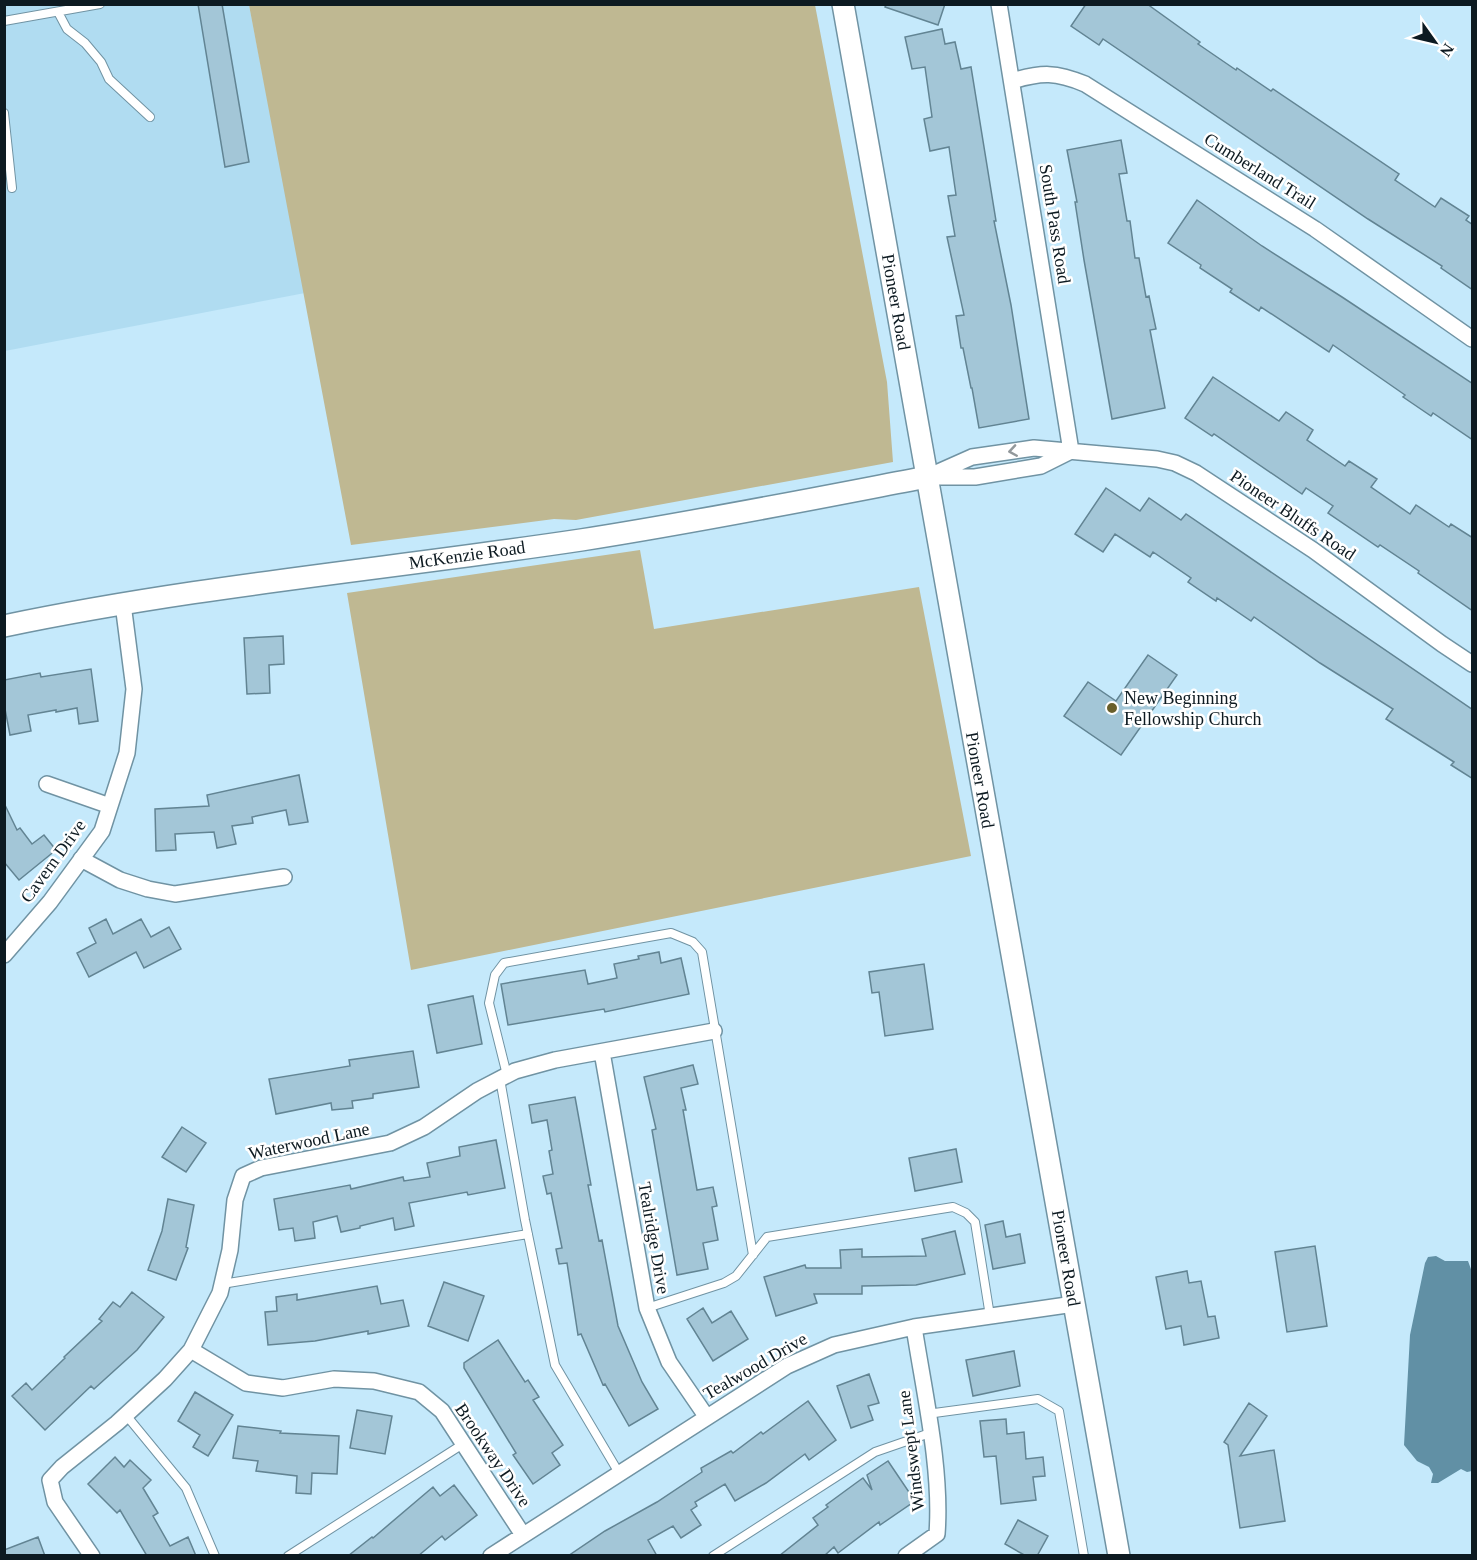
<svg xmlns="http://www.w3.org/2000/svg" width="1477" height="1560" font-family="Georgia,serif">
<rect width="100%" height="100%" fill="#c5e9fb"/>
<!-- built -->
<path fill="#b0dcf1" d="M 5,5 L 249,5 L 305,293 L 5,351 Z"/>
<!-- green -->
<path fill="#bfb892" d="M 249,5 L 815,5 L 887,382 L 893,462 L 576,520 L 554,519 L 351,545 Z
M 640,550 L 654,629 L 919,587 L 971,856 L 411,970 L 347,593 Z"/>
<!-- water -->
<path fill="#6190a5" d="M 1436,1256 L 1445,1261 L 1468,1261 L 1472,1272 L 1472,1471 L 1467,1472 L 1461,1469 L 1438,1483 L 1431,1483 L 1433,1474 L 1429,1467 L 1417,1461 L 1404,1445 L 1410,1335 L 1425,1263 L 1428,1257 Z"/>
<!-- building -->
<path fill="#a3c6d7" stroke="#628493" stroke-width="1.5" d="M 198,4 L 222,4 L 249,162 L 225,167 Z
M 886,4 L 945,4 L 938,25 L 885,7 Z
M 1086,4 L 1147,4 L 1200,42 L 1198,44 L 1236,70 L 1237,68 L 1271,91 L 1273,89 L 1399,174 L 1395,180 L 1435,207 L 1441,198 L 1469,216 L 1466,220 L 1473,225 L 1473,290 L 1441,268 L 1442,266 L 1368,219 L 1103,39 L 1099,45 L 1071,26 Z
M 942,29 L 945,44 L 955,42 L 961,69 L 971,67 L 996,221 L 994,221 L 1011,305 L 1029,419 L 979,428 L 972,388 L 971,388 L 963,348 L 961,348 L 956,316 L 964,315 L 947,237 L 955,236 L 948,196 L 956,195 L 949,147 L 930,151 L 924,119 L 932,117 L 925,67 L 912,69 L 905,37 Z
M 1121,140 L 1127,173 L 1119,174 L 1127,221 L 1130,221 L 1135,258 L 1139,258 L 1146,297 L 1149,296 L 1156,329 L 1150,330 L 1165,408 L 1112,419 L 1084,260 L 1075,202 L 1077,202 L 1067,150 Z
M 1197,200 L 1262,246 L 1342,297 L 1473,384 L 1473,440 L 1433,413 L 1431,416 L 1403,397 L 1405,395 L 1333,345 L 1329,352 L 1261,307 L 1259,311 L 1230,292 L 1232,289 L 1200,268 L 1201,265 L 1168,243 Z
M 1213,377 L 1279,421 L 1286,412 L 1313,430 L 1307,440 L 1345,466 L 1349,461 L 1377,479 L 1371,487 L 1410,514 L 1416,505 L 1449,527 L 1451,524 L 1473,538 L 1473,611 L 1418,573 L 1419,571 L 1380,545 L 1378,547 L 1328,513 L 1333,506 L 1306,488 L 1302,494 L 1214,434 L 1212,436 L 1185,418 Z
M 1106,488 L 1140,511 L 1149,498 L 1181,520 L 1186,514 L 1473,710 L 1473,779 L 1451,765 L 1454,762 L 1386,719 L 1393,709 L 1320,663 L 1254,617 L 1251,621 L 1217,598 L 1216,601 L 1188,582 L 1191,578 L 1153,552 L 1150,557 L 1115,534 L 1103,552 L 1075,534 Z
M 283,636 L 284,664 L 269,665 L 270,693 L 247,694 L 244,638 Z
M 1148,655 L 1177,675 L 1121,755 L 1064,716 L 1088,682 L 1116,701 Z
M 91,669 L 98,721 L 79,724 L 77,708 L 56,712 L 56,710 L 28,715 L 31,731 L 10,735 L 4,704 L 4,680 L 40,673 L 41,677 Z
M 299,775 L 308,822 L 289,825 L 286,810 L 252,817 L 253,823 L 232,826 L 236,844 L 217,848 L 214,832 L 175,834 L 176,850 L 156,851 L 155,809 L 209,806 L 207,795 Z
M 4,803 L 17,830 L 20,828 L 32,844 L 44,835 L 56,850 L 19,880 L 4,862 Z
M 106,919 L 113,934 L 141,919 L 151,937 L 169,927 L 181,949 L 144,968 L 136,952 L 89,977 L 77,953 L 96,943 L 89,928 Z
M 659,952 L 661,963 L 681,958 L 689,994 L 605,1012 L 604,1009 L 508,1025 L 501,984 L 585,970 L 588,984 L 617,978 L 614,964 L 639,959 L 638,956 Z
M 924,964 L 933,1029 L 885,1036 L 879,992 L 872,993 L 869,972 Z
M 473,996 L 482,1044 L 437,1053 L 428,1005 Z
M 413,1051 L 419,1087 L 373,1094 L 373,1098 L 352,1101 L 353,1108 L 332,1110 L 331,1103 L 276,1114 L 269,1079 L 350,1066 L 349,1060 Z
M 693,1065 L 698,1084 L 681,1088 L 686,1110 L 683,1110 L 697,1190 L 713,1187 L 717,1206 L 712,1207 L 718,1240 L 703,1243 L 708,1269 L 677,1275 L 652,1130 L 656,1129 L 644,1077 Z
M 575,1097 L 591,1185 L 588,1185 L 599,1241 L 602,1240 L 618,1326 L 642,1382 L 658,1409 L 629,1426 L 605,1384 L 603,1385 L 581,1334 L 578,1335 L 567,1263 L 559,1264 L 556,1249 L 562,1248 L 551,1193 L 547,1194 L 543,1176 L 553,1174 L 549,1151 L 552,1150 L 547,1120 L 532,1123 L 529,1105 Z
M 182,1127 L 206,1143 L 186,1172 L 162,1157 Z
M 496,1140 L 505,1188 L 468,1195 L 467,1192 L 409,1203 L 414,1226 L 395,1230 L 393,1218 L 360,1226 L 360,1228 L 341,1232 L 337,1216 L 313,1222 L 315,1238 L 295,1241 L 293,1228 L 279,1230 L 274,1199 L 350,1185 L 351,1189 L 403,1177 L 404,1181 L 430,1177 L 427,1163 L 460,1156 L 459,1147 Z
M 956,1149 L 962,1182 L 915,1191 L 909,1158 Z
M 168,1199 L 194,1205 L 186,1247 L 188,1248 L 176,1280 L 148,1270 L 162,1231 Z
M 1003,1221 L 1006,1237 L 1020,1234 L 1025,1263 L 993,1269 L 985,1225 Z
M 955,1231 L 965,1274 L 916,1285 L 862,1286 L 862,1294 L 814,1294 L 817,1303 L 776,1316 L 764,1277 L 805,1265 L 806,1268 L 841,1268 L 840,1250 L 862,1249 L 862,1257 L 926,1256 L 922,1239 Z
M 1315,1246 L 1327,1326 L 1287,1332 L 1275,1252 Z
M 1187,1271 L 1189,1283 L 1201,1281 L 1208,1317 L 1215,1316 L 1219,1338 L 1184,1345 L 1181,1326 L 1166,1329 L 1156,1277 Z
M 444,1282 L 484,1296 L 468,1341 L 428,1326 Z
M 377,1286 L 381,1304 L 403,1300 L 409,1326 L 368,1334 L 368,1331 L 315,1341 L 268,1345 L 265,1312 L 277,1311 L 276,1297 L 297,1294 L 297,1300 Z
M 132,1292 L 164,1317 L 137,1350 L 94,1389 L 91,1386 L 45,1430 L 12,1396 L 26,1383 L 32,1390 L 65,1358 L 64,1357 L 102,1321 L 99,1319 L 113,1302 L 120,1307 Z
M 703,1308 L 712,1323 L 731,1311 L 748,1339 L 713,1361 L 687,1319 Z
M 498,1340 L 525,1382 L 528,1380 L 539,1397 L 533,1400 L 563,1445 L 552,1453 L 560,1465 L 533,1484 L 513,1455 L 516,1453 L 464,1368 L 464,1363 Z
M 1014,1351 L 1020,1386 L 973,1396 L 966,1360 Z
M 869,1374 L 879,1403 L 868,1406 L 873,1420 L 851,1428 L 837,1386 Z
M 195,1392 L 233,1415 L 208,1456 L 193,1447 L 200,1435 L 178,1421 Z
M 808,1401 L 836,1440 L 809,1460 L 805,1454 L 766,1483 L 735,1501 L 725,1484 L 695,1502 L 697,1506 L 691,1510 L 701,1525 L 681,1538 L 673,1526 L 648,1540 L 657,1556 L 568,1556 L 605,1531 L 657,1502 L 702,1472 L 701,1468 L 731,1451 L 733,1453 L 761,1432 L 763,1434 Z
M 1249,1403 L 1267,1416 L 1240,1456 L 1274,1450 L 1285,1521 L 1240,1528 L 1228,1445 L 1224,1442 Z
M 357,1410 L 392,1416 L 385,1454 L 350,1448 Z
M 1006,1419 L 1007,1434 L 1024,1432 L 1026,1459 L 1043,1457 L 1045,1476 L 1033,1477 L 1036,1500 L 1001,1504 L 996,1456 L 984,1457 L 980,1421 Z
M 238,1426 L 281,1431 L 280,1433 L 339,1436 L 337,1474 L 312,1473 L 311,1494 L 296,1493 L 297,1476 L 256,1471 L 258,1461 L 233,1458 Z
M 115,1457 L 124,1467 L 130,1460 L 151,1480 L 143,1488 L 158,1513 L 153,1516 L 170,1546 L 188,1537 L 196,1556 L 147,1556 L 120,1510 L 117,1513 L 88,1484 Z
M 888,1461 L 915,1501 L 880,1525 L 879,1522 L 838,1553 L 834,1547 L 824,1556 L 779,1556 L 818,1525 L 813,1518 L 828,1507 L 826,1505 L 856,1483 L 863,1478 L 872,1490 L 867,1475 Z
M 454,1485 L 477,1515 L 445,1540 L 442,1536 L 418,1556 L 348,1556 L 372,1537 L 373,1538 L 433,1487 L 440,1496 Z
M 1018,1520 L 1048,1536 L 1037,1556 L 1026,1556 L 1005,1544 Z
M 38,1537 L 45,1556 L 4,1556 L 4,1550 Z"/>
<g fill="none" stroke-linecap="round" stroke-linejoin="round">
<defs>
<path id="lane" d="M 58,12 L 67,29 L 85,43 L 101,62 L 109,79 L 150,117
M 4,21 L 100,4
M 4,113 L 12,188
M 507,1075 L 489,1003 L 495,975 L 504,963 L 671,933 L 693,942 L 702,952 L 753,1255
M 500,1079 L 525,1220 L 555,1365 L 619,1473
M 222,1284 L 528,1234
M 647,1308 L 724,1283 L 736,1276 L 767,1237 L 953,1207 L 966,1213 L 975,1222 L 990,1316
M 927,1414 L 1038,1399 L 1059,1411 L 1084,1556
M 126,1415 L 186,1488 L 215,1556
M 288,1556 L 463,1444
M 713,1556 L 875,1452 L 930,1433"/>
<path id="street" d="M 999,4 L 1071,451
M 1012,81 C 1042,72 1056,72 1085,84 L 1315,229 L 1472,339
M 927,477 L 972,457 L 1034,448 L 1157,459 L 1175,463 L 1196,473 L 1313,550 L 1442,644 L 1472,664
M 932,477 L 975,477 L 1041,466 L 1071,451
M 47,784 L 110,806
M 81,859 L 120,880 L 148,889 L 175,894 L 284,877
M 4,955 L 50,902 L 102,831 L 127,753 L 134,689 L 123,604
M 602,1052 L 647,1308 L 669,1362 L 706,1416
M 191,1350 L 246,1383 L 283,1388 L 334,1379 L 374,1381 L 419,1392 L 442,1411 L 523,1535
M 92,1556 L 55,1502 L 50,1480 L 62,1467 L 117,1423 L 165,1379 L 191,1350 L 220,1293 L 230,1250 L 235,1200 L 243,1176 L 261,1168 L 390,1143 L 424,1127 L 477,1091 L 515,1071 L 555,1060 L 714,1031
M 491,1556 L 787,1366 L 834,1345 L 914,1327 L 1074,1304
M 906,1556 L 937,1534 C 942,1469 924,1392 914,1327"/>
<path id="secondary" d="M 843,4 L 1119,1556
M 4,626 C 195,586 388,569 581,540 C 697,522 812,499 927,477"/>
</defs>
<!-- lane casing -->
<use href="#lane" stroke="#7093a3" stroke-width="10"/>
<!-- street casing -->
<use href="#street" stroke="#7093a3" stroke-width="18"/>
<!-- secondary casing -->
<use href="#secondary" stroke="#7093a3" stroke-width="24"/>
<!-- lane -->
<use href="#lane" stroke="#fff" stroke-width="8"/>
<!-- street -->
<use href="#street" stroke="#fff" stroke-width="15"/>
<!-- secondary -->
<use href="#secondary" stroke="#fff" stroke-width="21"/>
</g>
<!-- one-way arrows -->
<defs><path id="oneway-chevron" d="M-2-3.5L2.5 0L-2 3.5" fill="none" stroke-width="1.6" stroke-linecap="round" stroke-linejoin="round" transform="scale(1.5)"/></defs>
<use stroke="#92989b" href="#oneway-chevron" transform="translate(1013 451) rotate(171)"/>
<!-- markers -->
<circle fill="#695f2b" stroke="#fff" stroke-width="2" cx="1112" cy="708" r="6"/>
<g text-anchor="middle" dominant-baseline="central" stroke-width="5" stroke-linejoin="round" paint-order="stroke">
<!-- street labels -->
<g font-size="18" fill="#0d1a21" stroke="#fff">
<text transform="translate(1260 171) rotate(32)">Cumberland Trail</text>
<text transform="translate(1055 224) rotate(81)">South Pass Road</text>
<text transform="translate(896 302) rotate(80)">Pioneer Road</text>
<text transform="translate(1293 515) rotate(34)">Pioneer Bluffs Road</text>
<text transform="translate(467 555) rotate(-8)">McKenzie Road</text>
<text transform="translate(980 780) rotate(80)">Pioneer Road</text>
<text transform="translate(53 861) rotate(-54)">Cavern Drive</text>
<text transform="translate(309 1141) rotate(-12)">Waterwood Lane</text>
<text transform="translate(654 1238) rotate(80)">Tealridge Drive</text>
<text transform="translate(1066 1258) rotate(80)">Pioneer Road</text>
<text transform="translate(755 1366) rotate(-30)">Tealwood Drive</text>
<text transform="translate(911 1451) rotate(-97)">Windswept Lane</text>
<text transform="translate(493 1455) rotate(56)">Brookway Drive</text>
</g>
<!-- poi labels -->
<g font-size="18" fill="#0d1a21" stroke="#fff" text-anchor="start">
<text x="1124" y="698">New Beginning<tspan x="1124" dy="21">Fellowship Church</tspan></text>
</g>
</g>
<!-- border -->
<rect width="1477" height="1560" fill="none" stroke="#0d1a21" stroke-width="12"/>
<!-- north arrow -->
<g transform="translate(1435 42) rotate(124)" stroke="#ffffff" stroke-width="4.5" paint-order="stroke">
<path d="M0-4.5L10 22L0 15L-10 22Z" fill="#0d1a21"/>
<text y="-9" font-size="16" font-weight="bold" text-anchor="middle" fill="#0d1a21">N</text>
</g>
</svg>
